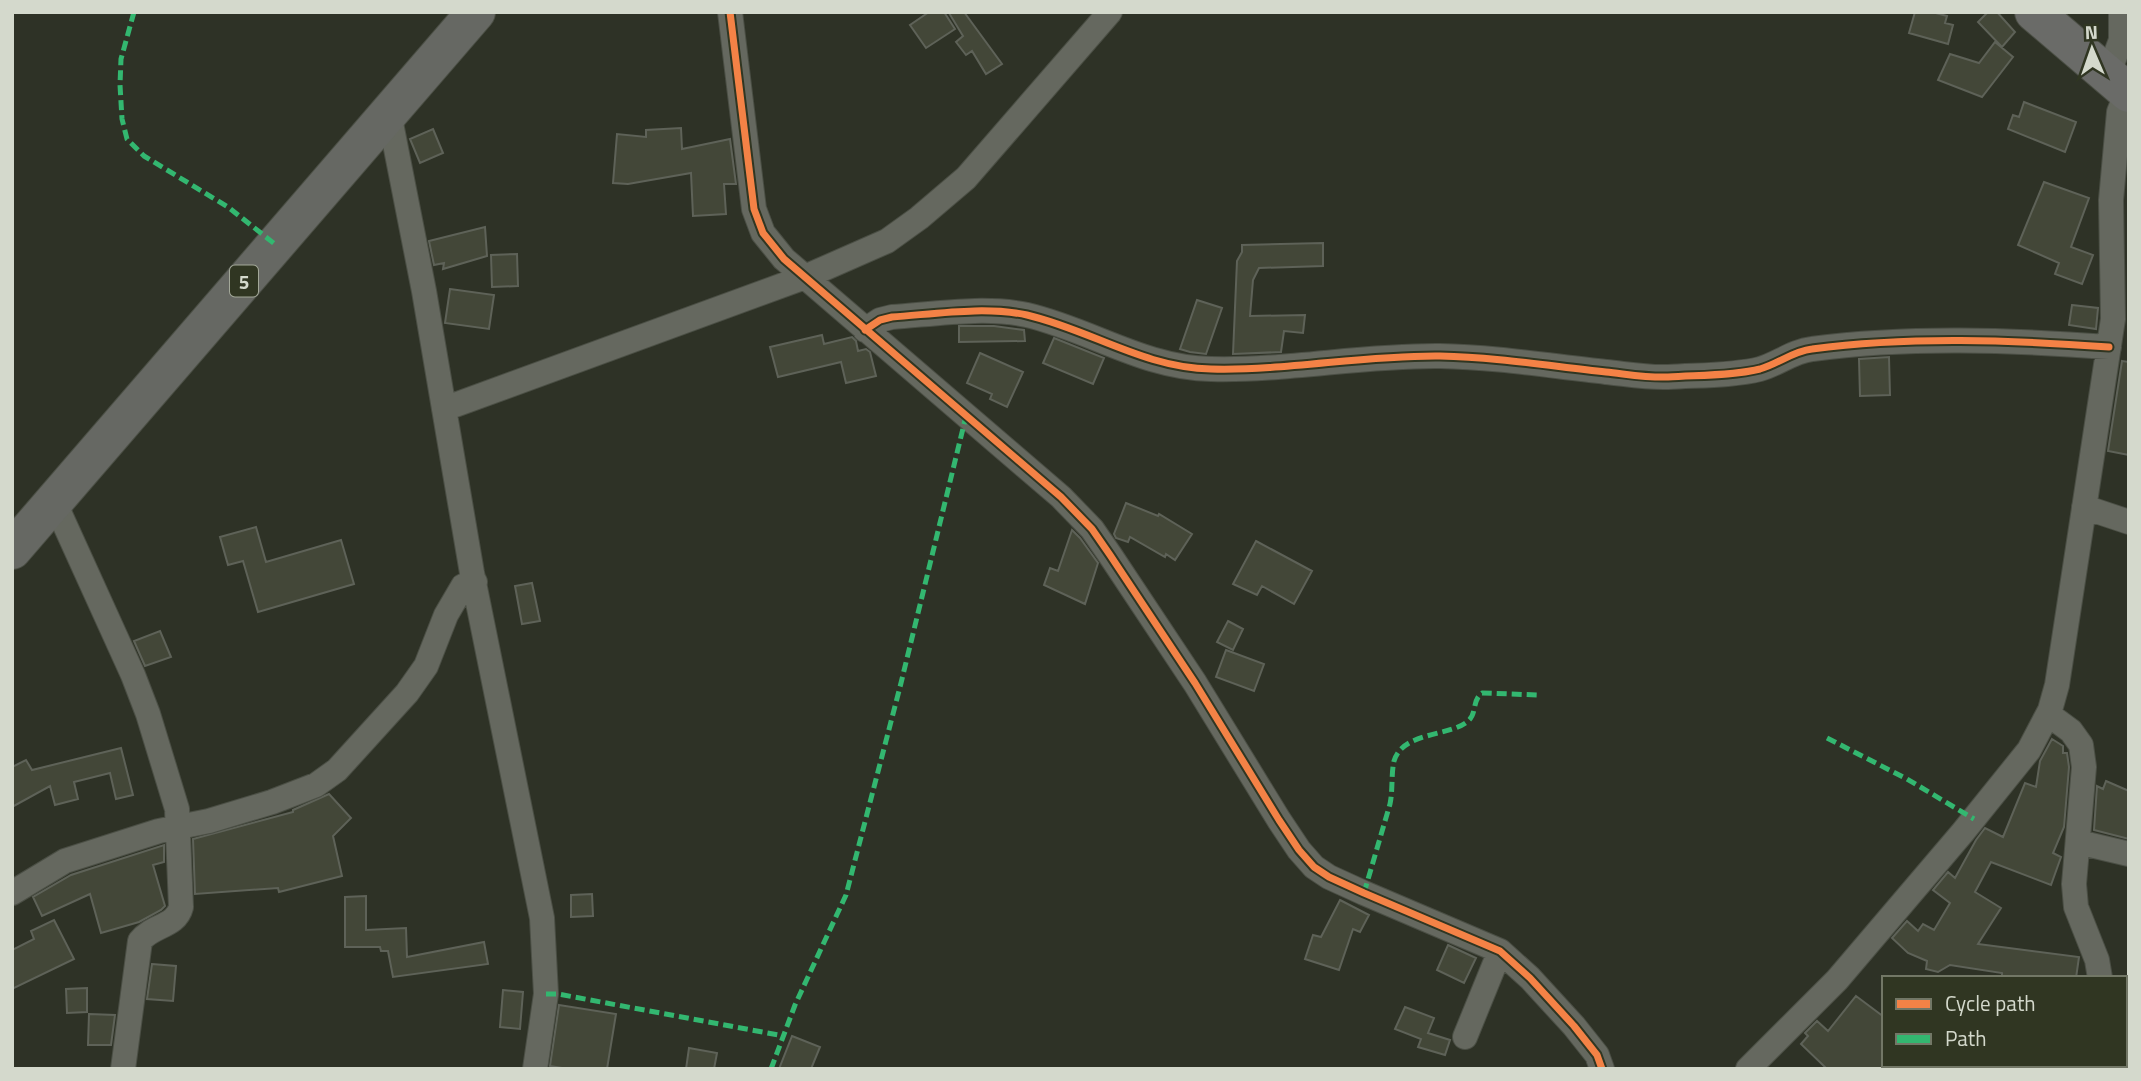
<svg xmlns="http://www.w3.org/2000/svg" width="2141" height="1081" font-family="'Titillium Web',sans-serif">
<rect width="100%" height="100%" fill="#2e3226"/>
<!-- building -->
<path fill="#434738" stroke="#5e6258" stroke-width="2" d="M 929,12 L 944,12 L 955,29 L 926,48 L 910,25 Z
M 964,12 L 1002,64 L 986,74 L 972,51 L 966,55 L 956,42 L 963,36 L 949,13 Z
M 1915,12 L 1932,12 L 1947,16 L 1945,23 L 1953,25 L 1948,44 L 1909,33 Z
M 1988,12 L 1997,12 L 2015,32 L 2002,47 L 1978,22 Z
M 1995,42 L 2013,57 L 1982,97 L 1938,80 L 1950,54 L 1979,63 Z
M 2024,102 L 2076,122 L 2065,152 L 2008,129 L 2013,115 L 2019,117 Z
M 681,128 L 682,149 L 730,139 L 736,184 L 724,184 L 726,214 L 693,216 L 691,173 L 628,184 L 613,183 L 617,134 L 646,137 L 646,130 Z
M 433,129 L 443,153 L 420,163 L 410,139 Z
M 2044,182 L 2089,198 L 2071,247 L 2093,255 L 2082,284 L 2055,274 L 2059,263 L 2018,245 Z
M 485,227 L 487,256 L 443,269 L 444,263 L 434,265 L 429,241 Z
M 1323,243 L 1323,266 L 1259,268 L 1253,280 L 1250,316 L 1305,315 L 1303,333 L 1284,331 L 1281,352 L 1233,354 L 1237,261 L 1242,252 L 1242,245 Z
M 517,254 L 518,286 L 492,287 L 491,255 Z
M 450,289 L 494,295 L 489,329 L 445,323 Z
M 1197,300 L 1222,308 L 1206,354 L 1190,352 L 1180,349 Z
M 2072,305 L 2098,308 L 2096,329 L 2069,325 Z
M 959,326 L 994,326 L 1024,330 L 1025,341 L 959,342 Z
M 822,335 L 824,344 L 852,337 L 856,341 L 858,351 L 866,349 L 870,352 L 876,376 L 846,383 L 841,362 L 778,377 L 770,347 Z
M 1054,338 L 1104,358 L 1093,384 L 1043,363 Z
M 980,353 L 1023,372 L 1007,407 L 990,399 L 992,394 L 967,383 Z
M 1889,357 L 1890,395 L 1860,396 L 1859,359 Z
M 2122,361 L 2129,362 L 2129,455 L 2108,451 Z
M 1126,503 L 1158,516 L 1159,514 L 1192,534 L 1175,560 L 1166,554 L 1165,557 L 1130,537 L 1128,542 L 1116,538 L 1114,534 Z
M 256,527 L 266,562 L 341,540 L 354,584 L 258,612 L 243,561 L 228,565 L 220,537 Z
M 1072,530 L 1080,538 L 1098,563 L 1085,604 L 1044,585 L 1050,568 L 1058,571 Z
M 1256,541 L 1312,571 L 1294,604 L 1262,586 L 1257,595 L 1233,584 Z
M 532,583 L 540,621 L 522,624 L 515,586 Z
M 1228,621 L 1243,629 L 1233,650 L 1217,642 Z
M 160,631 L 171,657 L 145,666 L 134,641 Z
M 1226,650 L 1264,664 L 1254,691 L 1216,677 Z
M 2052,739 L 2063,746 L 2063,753 L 2067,753 L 2069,767 L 2064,827 L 2053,853 L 2061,857 L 2051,885 L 1991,862 L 1975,892 L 2001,908 L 1978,944 L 2079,957 L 2076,978 L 2018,978 L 2002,976 L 2002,973 L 1950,965 L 1938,972 L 1926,969 L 1927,961 L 1908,953 L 1892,938 L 1907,921 L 1918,931 L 1923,924 L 1934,930 L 1950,903 L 1933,890 L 1948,872 L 1955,878 L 1976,840 L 1985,828 L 2003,837 L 2025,783 L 2036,787 L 2040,761 Z
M 121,748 L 133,795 L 116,799 L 110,773 L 74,782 L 78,799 L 55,805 L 50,786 L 12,807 L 12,767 L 26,760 L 32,770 Z
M 2106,781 L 2129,791 L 2129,839 L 2094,830 L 2097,786 L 2103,789 Z
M 329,794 L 351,818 L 333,836 L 342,876 L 279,892 L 278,888 L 195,894 L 193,839 L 293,812 L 293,810 Z
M 164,845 L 164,862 L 153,865 L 165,906 L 161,910 L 139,922 L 101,933 L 90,894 L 42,916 L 33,897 L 71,875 Z
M 592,894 L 593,916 L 571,917 L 571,895 Z
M 366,896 L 366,930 L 406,928 L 407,957 L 484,942 L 488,964 L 393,977 L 388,951 L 381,951 L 380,947 L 345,947 L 345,897 Z
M 1340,900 L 1369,915 L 1360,932 L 1353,929 L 1339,970 L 1305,959 L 1313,935 L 1321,937 Z
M 54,920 L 74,959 L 12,989 L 12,950 L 34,939 L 31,931 Z
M 1448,945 L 1476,958 L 1464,983 L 1437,970 Z
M 152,964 L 176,966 L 173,1001 L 147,999 Z
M 87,988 L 87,1012 L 67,1013 L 66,989 Z
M 503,990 L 523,992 L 520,1029 L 500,1027 Z
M 1856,996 L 1884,1017 L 1884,1069 L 1827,1069 L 1801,1044 L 1808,1036 L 1805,1033 L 1817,1021 L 1828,1031 Z
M 559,1005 L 616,1014 L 607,1069 L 568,1069 L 550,1066 Z
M 1405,1007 L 1434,1018 L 1428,1033 L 1450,1040 L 1445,1055 L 1418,1047 L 1421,1039 L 1395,1029 Z
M 89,1014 L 115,1015 L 111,1045 L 88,1045 Z
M 792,1036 L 820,1047 L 811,1069 L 779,1069 Z
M 689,1048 L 717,1053 L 714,1069 L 686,1069 Z"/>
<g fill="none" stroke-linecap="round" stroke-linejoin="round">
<defs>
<path id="minor" d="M 730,12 L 754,209 L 763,233 L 784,259 L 1061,497 L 1092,529 L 1110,555 L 1195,683 L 1279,820 L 1299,850 L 1314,867 L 1329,877 L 1364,893 L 1500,951 L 1530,978 L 1574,1026 L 1597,1055 L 1602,1069
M 2108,75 L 2121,40 L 2121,12
M 389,113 L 424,291 L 472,573 L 542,918 L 546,994 L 535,1069
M 865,330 L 880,320 L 892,317 C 935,314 985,306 1027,315 C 1091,330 1144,368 1211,369 C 1287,371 1363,355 1440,356 C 1496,357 1550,366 1606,372 C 1626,374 1648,378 1668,377 C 1697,375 1732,376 1760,369 C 1778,364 1793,351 1812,349 C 1911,336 2010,340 2109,347
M 444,409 L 805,277 L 887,241 L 919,218 L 966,178 L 1110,12
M 54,501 L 133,675 L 148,714 L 177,809 L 181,907 C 176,927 152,925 140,941 L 123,1069
M 2084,507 L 2129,522
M 2048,714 L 2071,731 L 2081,745 L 2084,767 L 2074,884 L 2076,907 L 2097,960 L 2100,978
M 2078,842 L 2129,854
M 12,893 L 65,861 L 159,831 L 209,821 L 272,802 L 316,785 L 337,770 L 407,693 L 426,666 L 446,615 L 463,586 L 475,582
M 1465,1037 L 1500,951
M 2108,1065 L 2108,1069
M 1748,1069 L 1837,980 L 1963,832 L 2029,750 L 2050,710 L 2057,685 L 2113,319 L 2111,200 L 2119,112 L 2127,92
M 1925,1069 L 1926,1065"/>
<path id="primary" d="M 12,550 L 476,12"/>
<path id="trunk" d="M 2034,12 L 2129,93"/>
</defs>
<!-- minor casing -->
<use href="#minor" stroke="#4b4f45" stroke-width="26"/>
<!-- primary casing -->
<use href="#primary" stroke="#4b4f45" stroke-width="40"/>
<!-- trunk casing -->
<use href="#trunk" stroke="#4b4f45" stroke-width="40"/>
<!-- minor -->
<use href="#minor" stroke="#65685f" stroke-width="24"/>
<!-- primary -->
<use href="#primary" stroke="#666863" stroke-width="38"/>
<!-- trunk -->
<use href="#trunk" stroke="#6a6b68" stroke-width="38"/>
<!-- quiet -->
<path stroke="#33b770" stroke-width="5" stroke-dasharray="10 5" stroke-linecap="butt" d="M 134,12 L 121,59 L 120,85 L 122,119 L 127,139 L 144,156 L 228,207 L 276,245
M 1827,738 L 1907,779 L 1974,819
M 1364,893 L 1390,804 C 1393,790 1391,774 1394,761 C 1403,731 1450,737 1468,721 C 1477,714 1472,700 1482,693 L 1539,695
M 546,994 L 558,994 L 784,1036
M 771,1069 L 795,1005 L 846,895 L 901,683 L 966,416"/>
<defs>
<path id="cycleway" d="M 730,12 L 754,209 L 763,233 L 784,259 L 1061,497 L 1092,529 L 1110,555 L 1195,683 L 1279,820 L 1299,850 L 1314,867 L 1329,877 L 1364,893 L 1500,951 L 1530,978 L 1574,1026 L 1597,1055 L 1602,1069
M 865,330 L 880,320 L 892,317 C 935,314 985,306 1027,315 C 1091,330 1144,368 1211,369 C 1287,371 1363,355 1440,356 C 1496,357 1550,366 1606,372 C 1626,374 1648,378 1668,377 C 1697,375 1732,376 1760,369 C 1778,364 1793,351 1812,349 C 1911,336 2010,340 2109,347"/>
</defs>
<!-- cycleway casing -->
<use href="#cycleway" stroke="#303622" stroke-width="11"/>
<!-- cycleway -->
<use href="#cycleway" stroke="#f48246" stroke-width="7"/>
</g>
<g text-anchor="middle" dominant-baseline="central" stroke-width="6" stroke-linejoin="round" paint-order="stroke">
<!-- shield labels -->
<rect fill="#303622" stroke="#a3a899" stroke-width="2" x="230" y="265.5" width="28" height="31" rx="5"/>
<g font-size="19" font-weight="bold" fill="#d4d9cc">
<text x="244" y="281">5</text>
</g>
</g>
<!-- border -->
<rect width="2141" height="1081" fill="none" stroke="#d4d9cc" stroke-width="28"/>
<!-- legend -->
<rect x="1882" y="976" width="245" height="91" fill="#303622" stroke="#727766" stroke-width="2"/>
<rect x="1896" y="999" width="35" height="10" fill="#f48246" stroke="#727766" stroke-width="2"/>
<text x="1945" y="1011" font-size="21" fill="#d4d9cc">Cycle path</text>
<rect x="1896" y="1034" width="35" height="10" fill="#33b770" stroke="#727766" stroke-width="2"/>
<text x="1945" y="1046" font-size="21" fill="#d4d9cc">Path</text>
<!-- north arrow -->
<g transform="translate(2092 49) rotate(358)" stroke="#303622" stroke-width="5" paint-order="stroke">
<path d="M0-5L12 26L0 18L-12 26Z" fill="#d4d9cc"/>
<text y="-10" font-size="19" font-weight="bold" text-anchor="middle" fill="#d4d9cc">N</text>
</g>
</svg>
